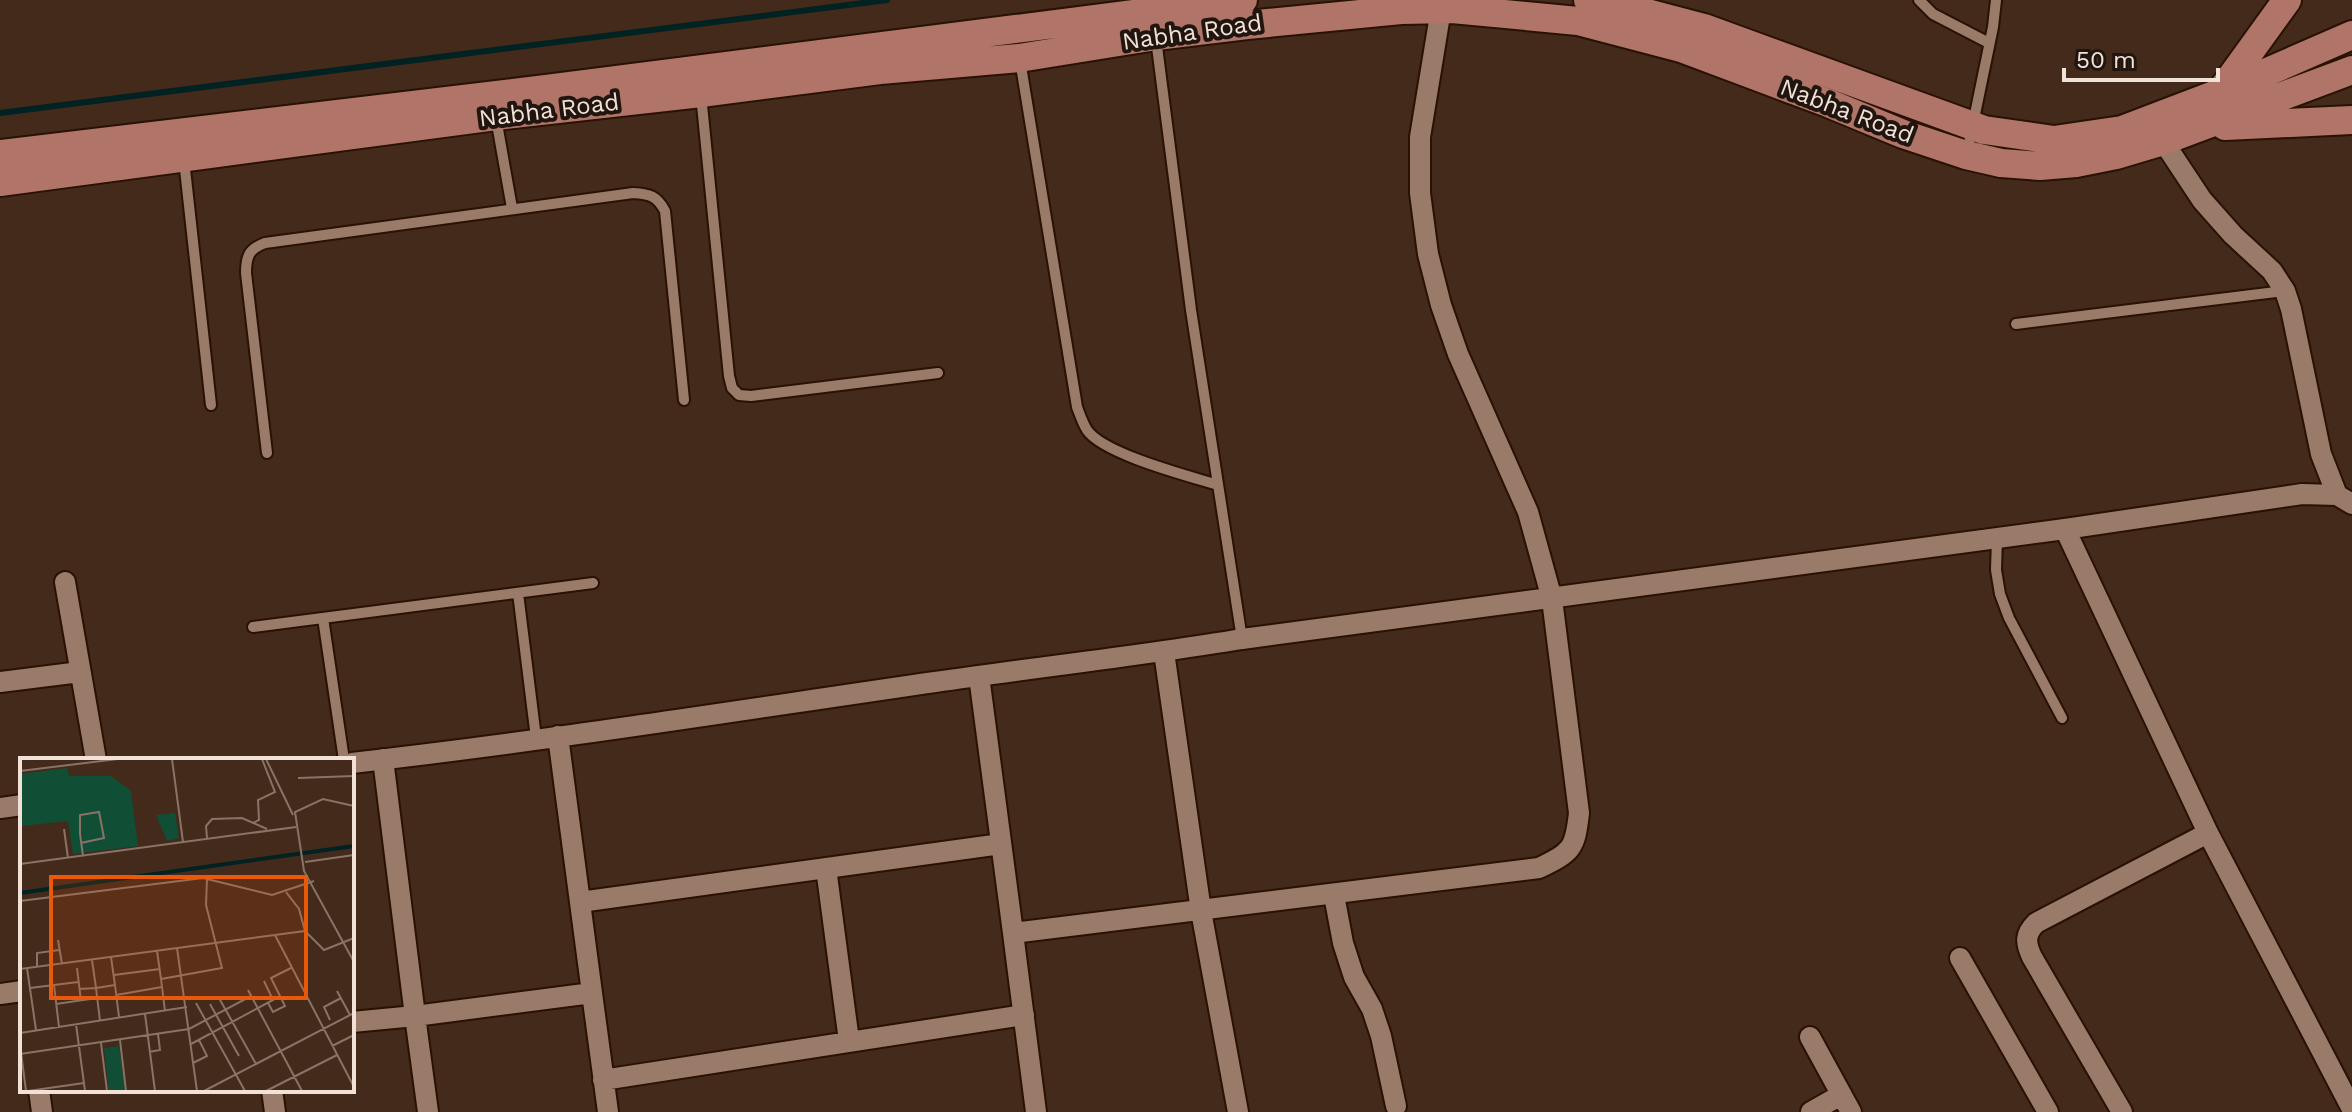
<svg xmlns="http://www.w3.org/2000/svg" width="2352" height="1112" font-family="'Work Sans',sans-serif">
<rect width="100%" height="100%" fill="#432a1a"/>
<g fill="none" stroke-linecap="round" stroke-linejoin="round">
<!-- stream -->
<path stroke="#002223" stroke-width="6" d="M 0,113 L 887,0"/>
<defs>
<path id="service" d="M 1919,0 L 1933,14 L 1989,43
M 1156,39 L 1191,310 L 1242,639
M 1020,60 L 1077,407 C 1080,415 1083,424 1087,430 C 1103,454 1189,476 1218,485
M 701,95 L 729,376 L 732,388 L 739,395 L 751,396 L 938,373
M 496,118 L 512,208
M 1967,153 L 1993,27 L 1996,0
M 184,160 L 211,405
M 2016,324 L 2284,291
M 267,453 L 246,273 C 246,256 249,249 265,243 L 633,193 C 650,194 657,196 665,211 L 684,400
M 1997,538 L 1996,570 L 2000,594 L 2009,618 L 2062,718
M 518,593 L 536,738
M 323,618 L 344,760
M 253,627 L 593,583"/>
<path id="minor" d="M 2163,141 L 2202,200 L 2233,235 L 2272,271 L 2285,291 L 2291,309 L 2321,454 L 2337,495 L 2352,504
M 2065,529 L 2208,833 L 2352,1109
M 65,582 L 96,760
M 1164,652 L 1201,911 L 1238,1112
M 979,676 L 1013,933 L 1539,868 C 1572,852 1575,849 1579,813 L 1552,599 L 1528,512 L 1458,354 L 1441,305 L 1428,254 L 1420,193 L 1420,137 L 1441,9
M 0,682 L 80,672
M 383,759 L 415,1016 L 592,993 L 558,736
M 352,763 C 547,741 741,710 935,682 C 1038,667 1140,656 1242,639 L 2065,529 L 2302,494 L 2337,495
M 0,808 L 22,805
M 826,868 L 849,1041
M 1334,895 L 1343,943 L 1354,977 L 1372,1009 L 1381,1036 L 1396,1106
M 580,902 L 1001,844
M 1013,933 L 1036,1112
M 1960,958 L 2048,1112
M 592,993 L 608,1112
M 0,994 L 22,991
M 352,1022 L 415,1016 L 428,1112
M 1810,1037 L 1851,1112
M 603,1080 L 1024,1015
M 39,1090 L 42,1112
M 272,1090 L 275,1112
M 1811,1112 L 1841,1095
M 2122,1112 L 2032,957 C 2025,942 2025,934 2036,923 L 2208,833"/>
<path id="secondary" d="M 1588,0 L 1643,12 L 1704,28 L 1984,130 L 2054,140 L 2122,130 L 2219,93 L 2352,35
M 2222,90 L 2287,0
M 2225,126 L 2352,120
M 0,154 L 554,88 L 1243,0
M 0,182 L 496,116 L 701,93 L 880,70 L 1019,58 L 1156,36 L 1247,25 L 1401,10 L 1452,9 L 1578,21 L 1681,48 L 1828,103 L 1903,134 L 1966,155 L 2001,163 L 2040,166 L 2076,163 L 2116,155 L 2163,141 L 2352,70"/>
</defs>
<!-- service casing -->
<use href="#service" stroke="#291203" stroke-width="14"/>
<!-- minor casing -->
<use href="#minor" stroke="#291203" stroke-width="24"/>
<!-- secondary casing -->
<use href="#secondary" stroke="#291203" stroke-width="32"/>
<!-- service -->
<use href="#service" stroke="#9a7b69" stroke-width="10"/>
<!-- minor -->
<use href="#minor" stroke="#9a7b69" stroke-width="20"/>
<!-- secondary -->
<use href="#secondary" stroke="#b07568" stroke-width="28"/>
</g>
<g text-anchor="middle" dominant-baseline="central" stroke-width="8" stroke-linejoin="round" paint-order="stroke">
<!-- street labels -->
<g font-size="24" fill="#f2e1d7" stroke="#21160f">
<text transform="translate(1192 32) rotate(-8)">Nabha Road</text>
<text transform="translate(549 110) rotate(-7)">Nabha Road</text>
<text transform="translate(1847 111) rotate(21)">Nabha Road</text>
</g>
</g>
<!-- overview -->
<g transform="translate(20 758)">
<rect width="334" height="334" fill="#432a1a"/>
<path d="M 47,10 L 49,18 L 91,18 L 111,33 L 118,88 L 53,96 L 48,63 L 2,68 L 0,16 ZM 155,55 L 159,80 L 147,83 L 136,57 ZM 99,288 L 105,333 L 89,333 L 84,290 Z" fill="#104f36"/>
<path fill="none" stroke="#002223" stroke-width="4" d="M 0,135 L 334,88"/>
<path fill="none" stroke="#897366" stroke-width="2" d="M 152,1 L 163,84M 246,1 L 273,57M 0,13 L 98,1M 278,20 L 334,18M 334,48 L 303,41 L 275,54 L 284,113 L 334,204M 233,65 L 239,62 L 238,42 L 255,34 L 242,1M 44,71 L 48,100M 187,80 L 186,68 L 192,61 L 222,60 L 247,71M 61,85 L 84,80 L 79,54 L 60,57 L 60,76 L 63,98M 285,104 L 334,97M 0,106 L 276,69M 266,134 L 279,151 L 285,173 L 304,192 L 334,180M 0,143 L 183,120 L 252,137 L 294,123M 255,177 L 334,329M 38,182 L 42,206M 157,190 L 177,333M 137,193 L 141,221 L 202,210 L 186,147 L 187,121M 72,202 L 76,230 L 95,227 L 91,199M 17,209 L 17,195 L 39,192M 7,210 L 16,272M 57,210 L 61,243M 0,211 L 285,173M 94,217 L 140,211M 141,221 L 145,253M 34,227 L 39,269M 95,227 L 99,259M 10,230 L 58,224M 59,231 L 76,230 L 80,263M 228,232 L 282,333M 317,233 L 330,257M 96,237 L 142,229M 199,240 L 236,306M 176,245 L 225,333M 248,245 L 253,254 L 265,248 L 251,220 L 271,210M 36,246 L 77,240M 190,246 L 219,298M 125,256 L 135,333M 310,262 L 304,249 L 321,240M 56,266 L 65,333M 0,275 L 167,249M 100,282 L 106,333M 81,285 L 87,333M 0,286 L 6,333M 171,286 L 253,242 L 244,223M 312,288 L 334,277M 129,294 L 140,292 L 138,276M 0,296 L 169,271 L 231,238M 173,305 L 187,298 L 179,282M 8,333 L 64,325M 184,333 L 334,255M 246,333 L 317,297"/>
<path fill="#e8590c" fill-opacity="0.15" stroke="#e8590c" stroke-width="4" d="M 31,119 L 286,119 L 286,240 L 31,240 Z"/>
<rect width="334" height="334" fill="none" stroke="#f2e1d7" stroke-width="4"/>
</g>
<!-- scale -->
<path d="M2064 68v12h154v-12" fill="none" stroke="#f2e1d7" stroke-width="4"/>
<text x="2076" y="68" font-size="24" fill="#f2e1d7" stroke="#21160f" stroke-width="6" paint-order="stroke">50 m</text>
</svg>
